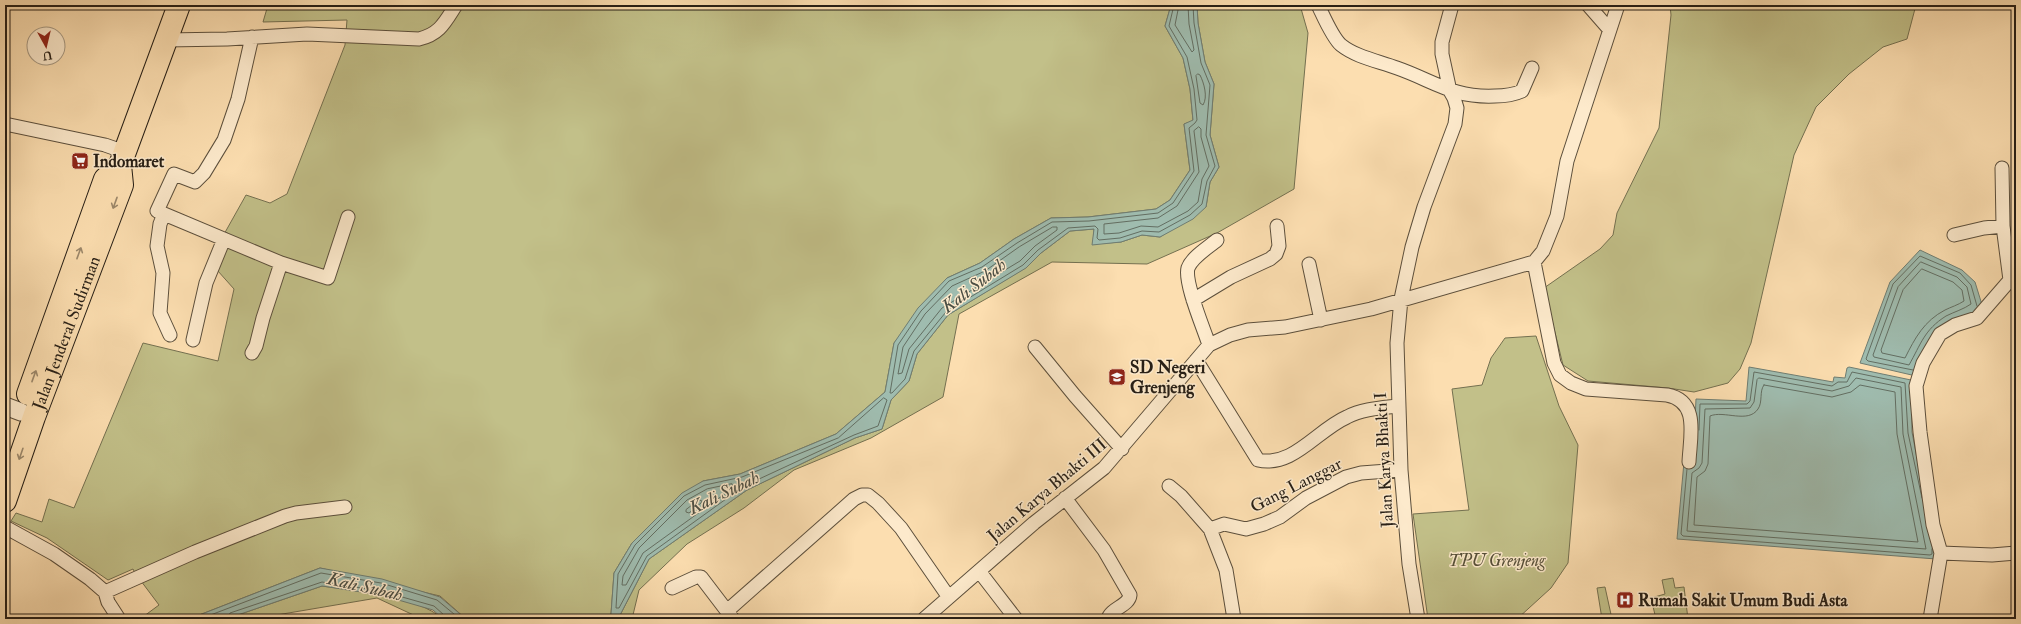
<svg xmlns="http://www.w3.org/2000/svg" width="2021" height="624" font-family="'IM FELL Double Pica',serif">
<rect width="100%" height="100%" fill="#fcdeb0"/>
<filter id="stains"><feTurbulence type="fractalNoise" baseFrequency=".005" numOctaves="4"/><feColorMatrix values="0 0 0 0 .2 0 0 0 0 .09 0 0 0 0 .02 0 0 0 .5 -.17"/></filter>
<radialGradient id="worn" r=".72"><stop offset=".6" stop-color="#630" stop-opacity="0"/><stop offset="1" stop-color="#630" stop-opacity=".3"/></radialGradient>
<!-- green -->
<path fill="#c2c089" stroke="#747050" d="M 268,5 L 1171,5 L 1165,26 L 1183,58 L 1190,89 L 1193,121 L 1184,124 L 1190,170 L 1170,200 L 1156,209 L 1088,217 L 1051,218 L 1014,239 L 980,263 L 947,278 L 894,343 L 885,392 L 836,434 L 740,474 L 703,481 L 632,543 L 614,573 L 611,614 L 605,619 L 466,619 L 440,596 L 320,568 L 189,619 L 140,619 L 159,605 L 141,581 L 294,510 L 136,575 L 133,569 L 108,580 L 47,538 L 11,521 L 16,513 L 42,522 L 49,499 L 74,508 L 143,343 L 218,361 L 234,289 L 209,261 L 246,195 L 270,203 L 287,194 L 345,45 L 347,20 L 263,22 Z
M 1197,5 L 1300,5 L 1308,33 L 1294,189 L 1217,233 L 1147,264 L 1052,262 L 959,314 L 943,397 L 871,438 L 794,470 L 744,508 L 687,544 L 639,590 L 632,619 L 618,619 L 649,559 L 747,490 L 855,438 L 882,429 L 891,400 L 909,381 L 917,354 L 948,315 L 1025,268 L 1041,253 L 1070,231 L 1094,229 L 1093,244 L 1121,242 L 1142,235 L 1160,237 L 1206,207 L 1210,182 L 1219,167 L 1210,135 L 1214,84 L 1205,62 L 1198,23 Z
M 1670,5 L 1916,5 L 1907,39 L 1883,47 L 1849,74 L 1816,107 L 1794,155 L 1751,343 L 1740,369 L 1728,383 L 1694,392 L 1668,388 L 1588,381 L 1563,365 L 1544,288 L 1600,249 L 1613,235 L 1617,213 L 1659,128 L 1671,15 Z
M 1536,336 L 1559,406 L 1578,445 L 1568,563 L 1551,588 L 1517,619 L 1428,619 L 1413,514 L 1469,510 L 1452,389 L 1482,385 L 1491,358 L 1505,338 Z
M 1673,578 L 1675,588 L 1684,587 L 1688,619 L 1656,619 L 1651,598 L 1665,594 L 1662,580 Z
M 322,586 C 357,591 417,596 443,619 L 422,619 L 377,598 L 253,619 L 226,619 Z
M 1605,587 L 1612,619 L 1602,619 L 1597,588 Z"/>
<!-- water -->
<path fill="#9fbcaf" stroke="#6f7d72" d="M 1171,5 L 1197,5 L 1198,23 L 1205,62 L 1214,84 L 1210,135 L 1219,167 L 1210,182 L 1206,207 L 1193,219 L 1160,237 L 1142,235 L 1121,242 L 1092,245 L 1094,229 L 1070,231 L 1041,253 L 1026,268 L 948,315 L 917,354 L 909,381 L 891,400 L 882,429 L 855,438 L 747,490 L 649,559 L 618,619 L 605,619 L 611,614 L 614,573 L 632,543 L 682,493 L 703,481 L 740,474 L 836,434 L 885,392 L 894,343 L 918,308 L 947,278 L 980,263 L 1014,239 L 1051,218 L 1088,217 L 1156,209 L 1170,200 L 1190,170 L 1184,124 L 1193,120 L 1190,89 L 1183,58 L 1165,26 Z
M 1920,250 L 1962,270 L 1975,282 L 1983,308 L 1951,324 L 1916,376 L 1860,363 L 1890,282 Z
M 1749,367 L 1833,382 L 1834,377 L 1845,378 L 1847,368 L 1849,367 L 1911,380 L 1912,432 L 1936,559 L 1677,539 L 1684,462 L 1693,462 L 1696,399 L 1746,401 Z
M 320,568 L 382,579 L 440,597 L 466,619 L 443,619 L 433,610 L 381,595 L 322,586 L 226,619 L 189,619 Z"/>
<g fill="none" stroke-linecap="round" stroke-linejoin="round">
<!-- shore -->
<path stroke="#636e62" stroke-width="1" d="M 1174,5 L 1169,26 L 1187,57 L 1194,89 L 1197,120 L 1195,123 L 1189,128 L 1194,171 L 1173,203 L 1158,213 L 1089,221 L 1052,222 L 1017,243 L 982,267 L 949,281 L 921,311 L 898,345 L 890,393 L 892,393 L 905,379 L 914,351 L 946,312 L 1023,265 L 1038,250 L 1068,228 L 1095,226 L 1098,229 L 1097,238 L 1099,240 L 1120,238 L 1142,231 L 1159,232 L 1190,215 L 1202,204 L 1207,181 L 1215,166 L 1206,135 L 1210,85 L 1201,63 L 1194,23 L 1193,5
M 1179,5 L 1175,25 L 1192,52 L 1194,50 L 1189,24 L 1188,5
M 1198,74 L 1200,75 C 1204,83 1208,97 1203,105 L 1200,103 L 1196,76 Z
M 1199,127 L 1201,129 L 1201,137 L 1209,166 L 1202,179 L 1198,202 L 1188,211 L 1158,227 L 1141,226 L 1119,233 L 1104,234 L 1104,224 L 1158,218 L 1177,206 L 1199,172 L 1194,131 Z
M 1053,227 L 1057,227 L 1057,230 L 1035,246 L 1020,261 L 942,308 L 909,349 L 902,373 L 898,374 L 903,347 L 925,314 L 952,286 L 985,271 L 1019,247 Z
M 1921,262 L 1957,277 L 1967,287 L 1971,304 C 1964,309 1954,312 1946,316 C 1924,330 1921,344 1909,365 L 1874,357 L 1873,355 L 1898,287 Z
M 1922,269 L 1953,282 L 1962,290 L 1964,301 C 1958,305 1951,307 1945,310 C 1924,321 1915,338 1905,358 L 1882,353 L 1881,350 L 1903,290 Z
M 1913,370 L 1868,361 L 1866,359 L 1893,284 L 1920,256 L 1960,273 L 1971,285 L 1977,306
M 1759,378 L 1832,391 L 1849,386 L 1856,378 L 1901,387 L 1903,434 L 1926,549 L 1687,531 L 1692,473 L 1699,468 L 1702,463 L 1705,409 L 1750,408 L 1754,402 L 1757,380 Z
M 1764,385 L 1832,397 L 1851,392 L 1860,385 L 1895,392 L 1897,434 L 1918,542 L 1694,525 L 1697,477 L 1705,471 L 1708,464 L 1710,416 C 1724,410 1748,424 1758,409 C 1763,402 1759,391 1764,385 Z
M 884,398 L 887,400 L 878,426 L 854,435 L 744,486 L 647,556 L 619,608 L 616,608 L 618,574 L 635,545 L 684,496 L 705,485 L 742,477 L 838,438 Z
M 1699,430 L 1700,404 L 1747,404 L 1750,401 L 1754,372 L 1832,386 L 1838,382 L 1847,382 L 1852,372 L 1905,383 L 1908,433 L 1922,498
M 1687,469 L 1681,534 L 1683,536 L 1930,555 L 1932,554 L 1932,549
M 732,484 L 733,488 L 643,553 L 626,585 L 622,585 L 623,576 L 639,548 L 687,500 L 707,489 Z
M 699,500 L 702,501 L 701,503 L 689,513 L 686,512 L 686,510 Z
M 200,619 L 321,573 L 381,583 L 437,600 L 460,619
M 227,619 L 230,613 L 322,582 L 381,591 L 434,606 L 444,615 L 445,619"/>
<defs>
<path id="minor" d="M 1318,5 C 1323,15 1332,37 1341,45 C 1356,57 1378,61 1397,68 C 1434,81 1453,98 1495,96 C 1505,96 1513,95 1522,91 L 1532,68
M 1588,5 L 1609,29
M 252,37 L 238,99 L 224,140 L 204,173 L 195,182 L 174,174 L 157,211 L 281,263 L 328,278 L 348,217
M 166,40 L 227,39 L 307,34 L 419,39 C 440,34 445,22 456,5
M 5,124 L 105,145 L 125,152
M 164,214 L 160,224 L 157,246 L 163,273 L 160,313 L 170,335
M 1954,235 L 1984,228 L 2003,226
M 1534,262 L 1554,363 L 1560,375 L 1571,383 L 1586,389 L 1667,395 C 1700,401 1690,437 1689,462
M 1309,264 L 1321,320
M 1193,300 L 1231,277 L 1270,259 L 1276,254 L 1279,246 L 1277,226
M 193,340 L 206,283 L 224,239
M 1209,345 C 1204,329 1184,283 1188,268 C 1192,257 1209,247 1217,240
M 1035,347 L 1075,396 L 1122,449
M 252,353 L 256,346 L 263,318 L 281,263
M 1196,360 L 1258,460 C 1293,468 1317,430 1347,417 C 1362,409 1381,408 1398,406
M 1169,486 L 1181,496 L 1210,529 L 1226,570 L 1234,619
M 1065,498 L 1104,550 L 1130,595 C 1129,606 1111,608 1108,619
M 5,527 L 54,554 L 90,579 L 105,592 L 108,602 L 119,619
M 1210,529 L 1224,524 L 1246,529 L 1264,524 L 1280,517 L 1306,498 L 1346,477 L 1361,473 L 1401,470
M 1941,553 L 1933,525 L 1920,432 L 1916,386 L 1923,363 L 1940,334 L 1955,325 L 1977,318 L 2010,280 L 2003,226 L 2002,168
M 979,571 L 1016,619
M 672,588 L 696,577 L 701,577 L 733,619
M 105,592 L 195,552 L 285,516 L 296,513 L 345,507
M 727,611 L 854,499 L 862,495 L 868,495 L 878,503 L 901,528 L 948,596
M 924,619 L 1034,523 L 1104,468 L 1209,345 L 1230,335 L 1248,330 L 1285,327 L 1371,309 L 1534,262 L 1543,251 L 1557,216 L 1567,161 L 1618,5
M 1418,619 L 1409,564 L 1401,470 L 1397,343 L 1401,299 L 1412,247 L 1424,207 L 1455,124 L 1457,108 L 1454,98 L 1450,91 L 1442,54 L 1442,42 L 1452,5
M 1930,619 L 1941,553 L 1992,555 L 2016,553"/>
<path id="tertiary" d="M 5,406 L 21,412"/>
<g id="trunk">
<path d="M 28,394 L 105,179 L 120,165"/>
<path id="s1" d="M 5,501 L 34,417 L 122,185 L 120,165 L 179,5"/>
</g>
</defs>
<!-- minor casing -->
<use href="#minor" stroke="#5c4f3c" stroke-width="15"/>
<!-- tertiary casing -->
<use href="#tertiary" stroke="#5c4f3c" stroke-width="19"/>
<!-- trunk casing -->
<use href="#trunk" stroke="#271f16" stroke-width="24"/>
<!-- minor -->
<use href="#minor" stroke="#fdeacc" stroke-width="13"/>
<!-- tertiary -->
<use href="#tertiary" stroke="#fdeacc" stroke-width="17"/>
<!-- trunk -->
<use href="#trunk" stroke="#fcdeb0" stroke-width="22"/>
</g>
<!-- one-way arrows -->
<defs><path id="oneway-shaft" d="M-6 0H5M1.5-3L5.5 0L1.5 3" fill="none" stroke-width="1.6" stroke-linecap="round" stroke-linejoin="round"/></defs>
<g stroke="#9c886b">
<use href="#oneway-shaft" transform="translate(115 203) rotate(110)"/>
<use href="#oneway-shaft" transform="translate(79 253) rotate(-70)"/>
<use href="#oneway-shaft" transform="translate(34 376) rotate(-70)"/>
<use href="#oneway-shaft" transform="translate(21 454) rotate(109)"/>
</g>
<!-- icons -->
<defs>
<symbol id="supermarket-square" viewBox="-11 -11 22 22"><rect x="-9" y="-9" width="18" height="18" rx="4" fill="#8f2418" stroke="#fdeacc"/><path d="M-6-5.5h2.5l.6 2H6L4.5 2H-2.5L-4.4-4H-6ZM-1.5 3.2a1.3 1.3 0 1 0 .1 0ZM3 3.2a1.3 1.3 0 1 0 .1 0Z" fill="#fff"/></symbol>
<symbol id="school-square" viewBox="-11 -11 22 22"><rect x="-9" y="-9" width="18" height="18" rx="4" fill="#8f2418" stroke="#fdeacc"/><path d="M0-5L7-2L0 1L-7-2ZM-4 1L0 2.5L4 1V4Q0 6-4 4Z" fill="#fff"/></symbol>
<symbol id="hospital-square" viewBox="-11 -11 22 22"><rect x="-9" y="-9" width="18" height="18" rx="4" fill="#8f2418" stroke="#fdeacc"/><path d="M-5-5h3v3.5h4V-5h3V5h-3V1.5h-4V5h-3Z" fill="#fff"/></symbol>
</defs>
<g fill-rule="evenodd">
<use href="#supermarket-square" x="70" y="151" width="20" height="20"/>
<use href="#school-square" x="1107" y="367" width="20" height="20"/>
<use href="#hospital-square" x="1615" y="590" width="20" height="20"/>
</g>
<g text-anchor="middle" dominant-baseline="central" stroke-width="3" stroke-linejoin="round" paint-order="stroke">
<!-- poi labels -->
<g font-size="17" font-weight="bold" fill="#271f16" stroke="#fdeacc" text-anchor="start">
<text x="93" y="161">Indomaret</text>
<text x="1130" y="367">SD Negeri<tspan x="1130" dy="20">Grenjeng</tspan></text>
<text x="1638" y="600">Rumah Sakit Umum Budi Asta</text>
</g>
<!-- street labels -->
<g font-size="17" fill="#271f16" stroke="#fdeacc">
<text stroke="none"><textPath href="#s1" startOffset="179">Jalan Jenderal Sudirman</textPath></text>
<text transform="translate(1384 460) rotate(-93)">Jalan Karya Bhakti I</text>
<text transform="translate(1296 485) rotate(-27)">Gang Langgar</text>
<text transform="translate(1047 490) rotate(-40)">Jalan Karya Bhakti III</text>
</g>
<!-- park labels -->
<g font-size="17" font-style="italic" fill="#564f38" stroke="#fdeacc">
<text x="1497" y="560">TPU Grenjeng</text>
</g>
<!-- water labels -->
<g font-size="18" font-style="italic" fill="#4b4e44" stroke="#fdeacc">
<text transform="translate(974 286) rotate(-38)">Kali Subah</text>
<text transform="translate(724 493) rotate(-26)">Kali Subah</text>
<text transform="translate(365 587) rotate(13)">Kali Subah</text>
</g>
</g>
<!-- margin -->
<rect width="2021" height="624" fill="none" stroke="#fcdeb0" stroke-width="20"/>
<rect x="6" y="6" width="2009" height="612" fill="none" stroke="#271f16" stroke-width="2"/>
<rect x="10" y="10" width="2001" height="604" fill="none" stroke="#271f16"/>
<!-- north arrow -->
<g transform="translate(46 46) rotate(172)"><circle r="19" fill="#fdeacc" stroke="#a79983"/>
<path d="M0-3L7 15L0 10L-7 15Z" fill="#8f2418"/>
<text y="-6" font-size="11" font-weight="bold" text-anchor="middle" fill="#271f16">U</text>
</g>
<rect width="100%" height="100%" filter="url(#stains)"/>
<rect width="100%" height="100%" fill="url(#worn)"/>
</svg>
